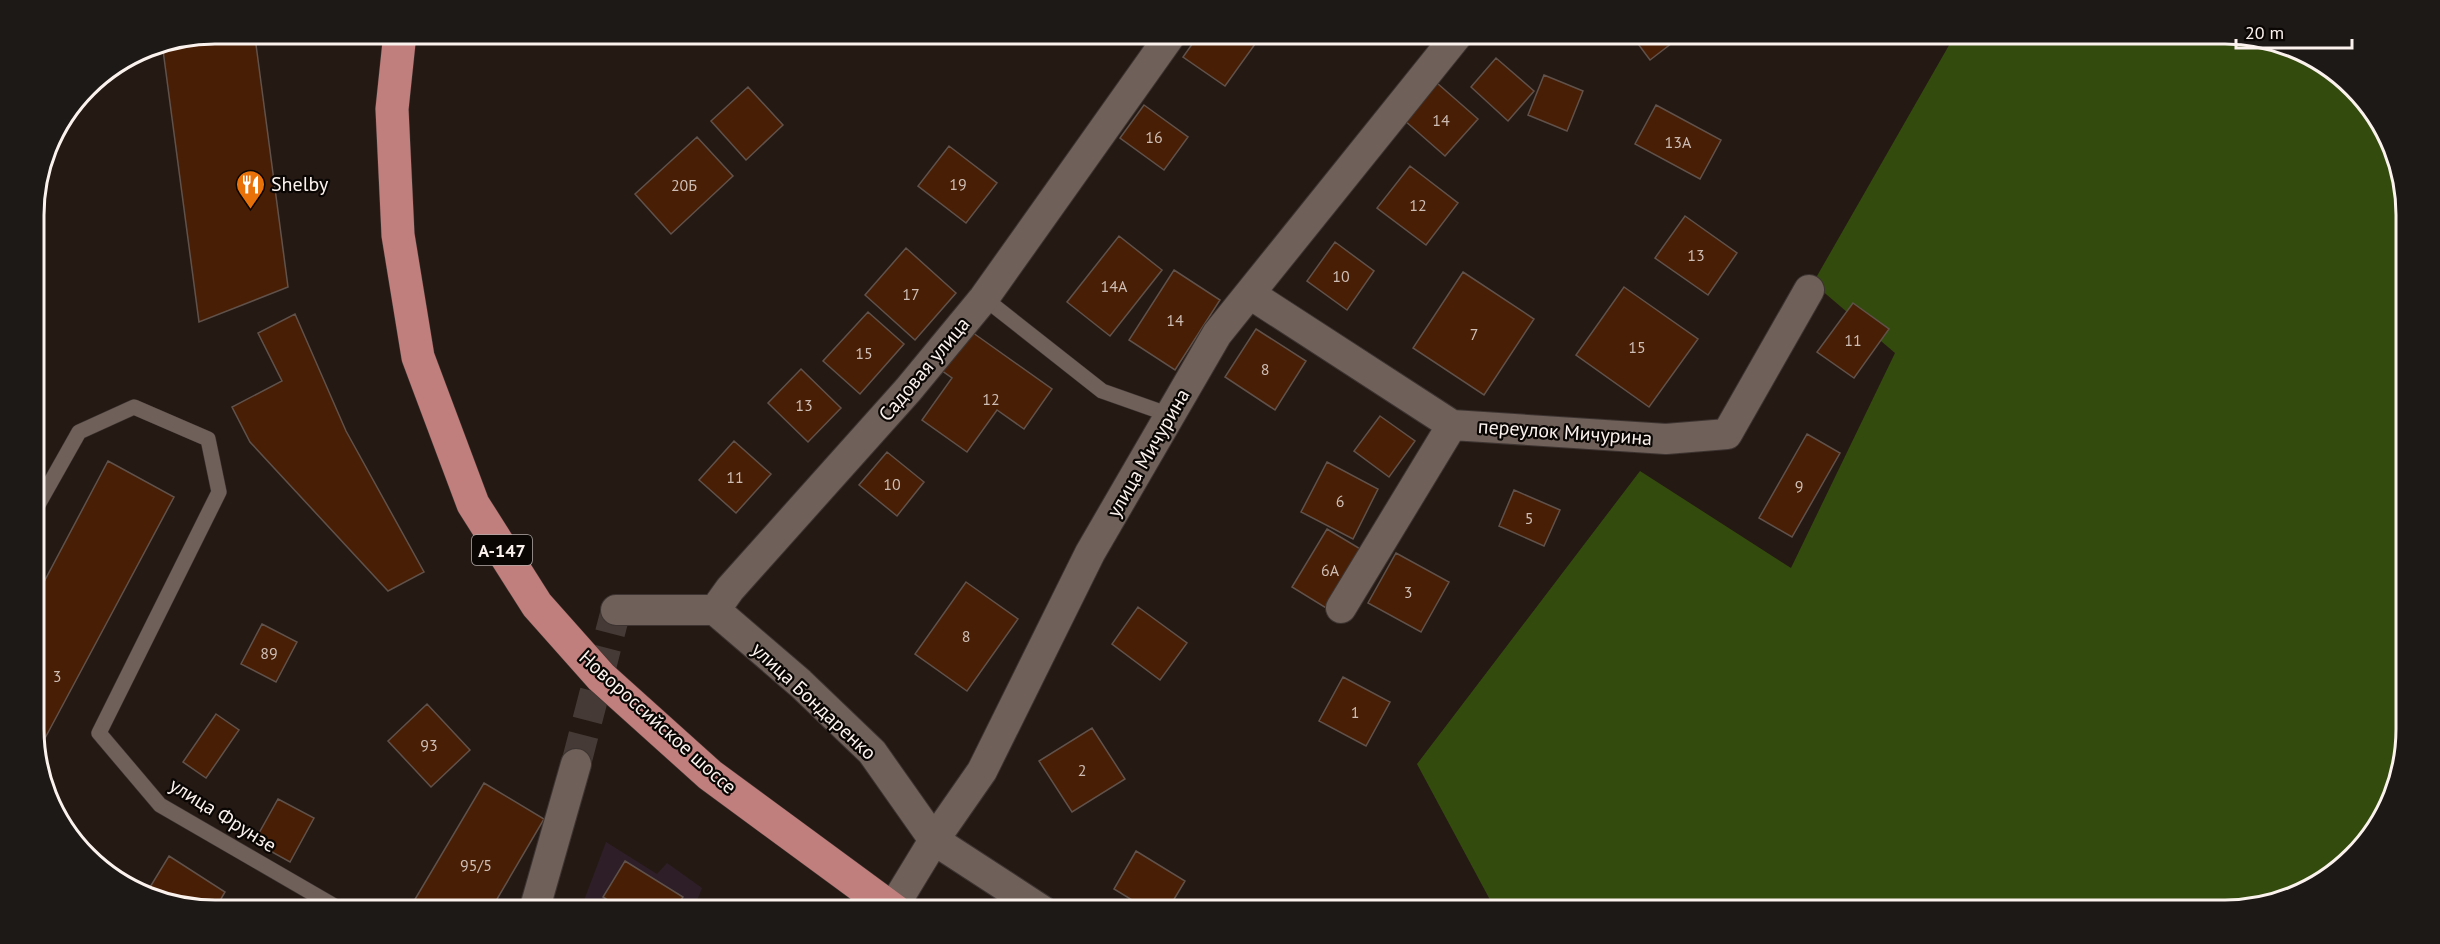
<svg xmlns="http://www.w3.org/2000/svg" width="2440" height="944" font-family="'PT Sans',sans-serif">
<rect width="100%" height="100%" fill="#251914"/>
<!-- industrial -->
<path fill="#2e1e28" d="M 606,842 L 657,874 L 667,863 L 702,888 L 696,903 L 708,911 L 580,911 Z"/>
<!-- green -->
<path fill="#344b0e" d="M 1956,33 L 2225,33 L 2284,43 L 2362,95 L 2388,135 L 2405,191 L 2407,729 L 2397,788 L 2370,840 L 2336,874 L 2284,901 L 2237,911 L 1496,911 L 1417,764 L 1640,471 L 1791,568 L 1895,353 L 1813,283 Z"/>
<!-- building -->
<path fill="#481e05" stroke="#60524b" stroke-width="1.5" d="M 1200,33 L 1263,33 L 1225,86 L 1183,57 Z
M 1630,33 L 1685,33 L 1650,60 Z
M 255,37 L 288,287 L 199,322 L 163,50 Z
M 1496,58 L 1534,91 L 1508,121 L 1471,87 Z
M 1544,75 L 1583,91 L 1567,131 L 1528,115 Z
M 1437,83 L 1478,119 L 1445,156 L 1404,120 Z
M 748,87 L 783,125 L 746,160 L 711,121 Z
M 1144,105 L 1188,137 L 1164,170 L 1120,138 Z
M 1656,105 L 1721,140 L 1700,179 L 1635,144 Z
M 697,137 L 733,176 L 671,234 L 635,194 Z
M 949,146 L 997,183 L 966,223 L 918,186 Z
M 1410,166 L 1458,203 L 1426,245 L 1377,208 Z
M 1685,216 L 1737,253 L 1708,295 L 1655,258 Z
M 1119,236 L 1162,270 L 1110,336 L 1067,302 Z
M 1335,242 L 1374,271 L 1347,310 L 1307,281 Z
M 906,248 L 956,293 L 915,340 L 865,295 Z
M 1174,270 L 1220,300 L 1175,370 L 1129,340 Z
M 1463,272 L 1534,319 L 1484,395 L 1413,348 Z
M 1624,287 L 1698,339 L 1649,407 L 1576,355 Z
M 1853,303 L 1889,329 L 1854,378 L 1817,352 Z
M 868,312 L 904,344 L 860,394 L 823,361 Z
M 295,314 L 346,431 L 424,572 L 388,591 L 250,442 L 232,407 L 282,381 L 258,333 Z
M 1256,329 L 1306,361 L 1275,410 L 1225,377 Z
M 969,330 L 1052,389 L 1024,429 L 997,410 L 967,452 L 922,420 L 952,378 L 941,370 Z
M 801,369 L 841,408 L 808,442 L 768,403 Z
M 1380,416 L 1415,441 L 1389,477 L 1354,451 Z
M 1807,434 L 1840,453 L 1792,537 L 1759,518 Z
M 734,441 L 771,474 L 736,513 L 699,480 Z
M 887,452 L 924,482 L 897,516 L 859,485 Z
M 108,461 L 174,497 L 36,755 L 36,597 Z
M 1327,462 L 1378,489 L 1353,539 L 1301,512 Z
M 1514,490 L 1560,510 L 1544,546 L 1499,526 Z
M 1327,529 L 1367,553 L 1331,611 L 1292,587 Z
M 1396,553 L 1449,582 L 1421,632 L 1368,603 Z
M 966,582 L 1018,619 L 967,691 L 915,654 Z
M 1138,607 L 1187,643 L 1160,680 L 1112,644 Z
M 262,624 L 297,642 L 276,682 L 241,664 Z
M 1343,677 L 1390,702 L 1366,746 L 1319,721 Z
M 427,704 L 470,750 L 431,787 L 388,741 Z
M 216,714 L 239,730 L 206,778 L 183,762 Z
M 1092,728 L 1125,779 L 1072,812 L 1039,761 Z
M 484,783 L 544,819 L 490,911 L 408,911 Z
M 278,799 L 314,818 L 290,862 L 254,842 Z
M 1136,851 L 1185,881 L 1167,911 L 1150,911 L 1114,889 Z
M 169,856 L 225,892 L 214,911 L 164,903 L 147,892 Z
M 625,861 L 683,897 L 674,911 L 625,911 L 603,897 Z"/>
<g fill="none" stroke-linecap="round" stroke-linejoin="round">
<!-- minor-tunnel -->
<path stroke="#453a35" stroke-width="30" stroke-dasharray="30 15" stroke-linecap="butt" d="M 576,764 L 616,610"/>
<defs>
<path id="service" d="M 984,298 L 1102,391 L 1170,415
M 35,510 L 79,432 L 134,407 L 208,439 L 219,492 L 99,733 L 160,805 L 343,911"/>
<path id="minor" d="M 1250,294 L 1452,425
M 1341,608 L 1452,425 L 1666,439 L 1727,434 L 1809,290
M 616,610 L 715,610
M 715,610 L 730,589 L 908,390 L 984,298 L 1172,33
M 715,610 L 800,683 L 872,752 L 934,840 L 1043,911
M 892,909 L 934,840 L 982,771 L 1090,553 L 1217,334 L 1459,33
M 534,911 L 576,764"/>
<path id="trunk" d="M 400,33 L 392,109 L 398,235 L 418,357 L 473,504 L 537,605 L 601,677 L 710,775 L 895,911"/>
</defs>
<!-- service casing -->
<use href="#service" stroke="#3d3431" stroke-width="16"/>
<!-- minor casing -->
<use href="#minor" stroke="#3d3431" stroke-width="32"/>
<!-- trunk casing -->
<use href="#trunk" stroke="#3d3431" stroke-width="34"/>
<!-- service -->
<use href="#service" stroke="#6f6059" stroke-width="15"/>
<!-- minor -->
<use href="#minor" stroke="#6f6059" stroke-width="30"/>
<!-- trunk -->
<use href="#trunk" stroke="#c07e7c" stroke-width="33"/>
</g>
<!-- icons -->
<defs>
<symbol id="restaurant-pin" viewBox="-11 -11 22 30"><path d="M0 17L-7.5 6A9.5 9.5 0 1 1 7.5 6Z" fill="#e8710a" stroke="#0a0604"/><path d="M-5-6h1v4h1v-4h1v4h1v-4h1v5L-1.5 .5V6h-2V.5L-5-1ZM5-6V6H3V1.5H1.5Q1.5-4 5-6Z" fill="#fff"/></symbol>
</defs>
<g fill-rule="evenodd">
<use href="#restaurant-pin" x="234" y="168" width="33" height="45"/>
</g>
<g text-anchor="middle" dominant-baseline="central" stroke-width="4.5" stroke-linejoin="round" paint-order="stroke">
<!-- number labels -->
<g font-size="16" fill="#cebdb4">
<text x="1441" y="120">14</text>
<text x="1154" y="137">16</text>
<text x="1678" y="142">13А</text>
<text x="958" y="184">19</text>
<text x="684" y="185">20Б</text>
<text x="1418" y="205">12</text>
<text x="1696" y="255">13</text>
<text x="1341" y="276">10</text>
<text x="1114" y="286">14А</text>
<text x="911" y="294">17</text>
<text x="1175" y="320">14</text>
<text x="1474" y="334">7</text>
<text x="1853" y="340">11</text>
<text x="1637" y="347">15</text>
<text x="864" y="353">15</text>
<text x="1265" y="369">8</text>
<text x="991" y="399">12</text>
<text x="804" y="405">13</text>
<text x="735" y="477">11</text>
<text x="892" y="484">10</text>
<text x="1799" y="486">9</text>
<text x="1340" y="501">6</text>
<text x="1529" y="518">5</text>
<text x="1330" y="570">6А</text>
<text x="1408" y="592">3</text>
<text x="966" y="636">8</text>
<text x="269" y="653">89</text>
<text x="57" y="676">3</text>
<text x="1355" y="712">1</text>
<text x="429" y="745">93</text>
<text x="1082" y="770">2</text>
<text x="476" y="865">95/5</text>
</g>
<!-- shield labels -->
<rect fill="#0a0604" stroke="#b3aba8" stroke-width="1.5" x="472" y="535" width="60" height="30" rx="4.5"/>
<g font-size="18" font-weight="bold" fill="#fbf2ee">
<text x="502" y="550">А-147</text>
</g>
<!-- poi labels -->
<g font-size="20" fill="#fbf2ee" stroke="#0a0604" text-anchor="start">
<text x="271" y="184">Shelby</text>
</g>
<!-- street labels -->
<g font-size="20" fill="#fbf2ee" stroke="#0a0604">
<text transform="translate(924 369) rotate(-50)">Садовая улица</text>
<text transform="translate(1565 432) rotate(4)">переулок Мичурина</text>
<text transform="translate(1148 453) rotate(-60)">улица Мичурина</text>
<text transform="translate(814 701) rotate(43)">улица Бондаренко</text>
<text transform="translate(658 722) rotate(42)">Новороссийское шоссе</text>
<text transform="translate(223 815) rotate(32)">улица Фрунзе</text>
</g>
</g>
<!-- crop -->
<path d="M0 0H2440V944H0ZM215 44H2225A171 171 0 0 1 2396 215V729A171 171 0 0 1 2225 900H215A171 171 0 0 1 44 729V215A171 171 0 0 1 215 44Z" fill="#1d1917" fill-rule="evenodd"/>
<path fill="none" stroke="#fbf2ee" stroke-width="3" d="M215 44H2225A171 171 0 0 1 2396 215V729A171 171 0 0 1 2225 900H215A171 171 0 0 1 44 729V215A171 171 0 0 1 215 44Z"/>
<!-- scale -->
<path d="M2236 39v9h116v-9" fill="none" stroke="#fbf2ee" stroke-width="3"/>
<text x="2245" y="39" font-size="18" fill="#fbf2ee" stroke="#0a0604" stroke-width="4.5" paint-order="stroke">20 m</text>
</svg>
